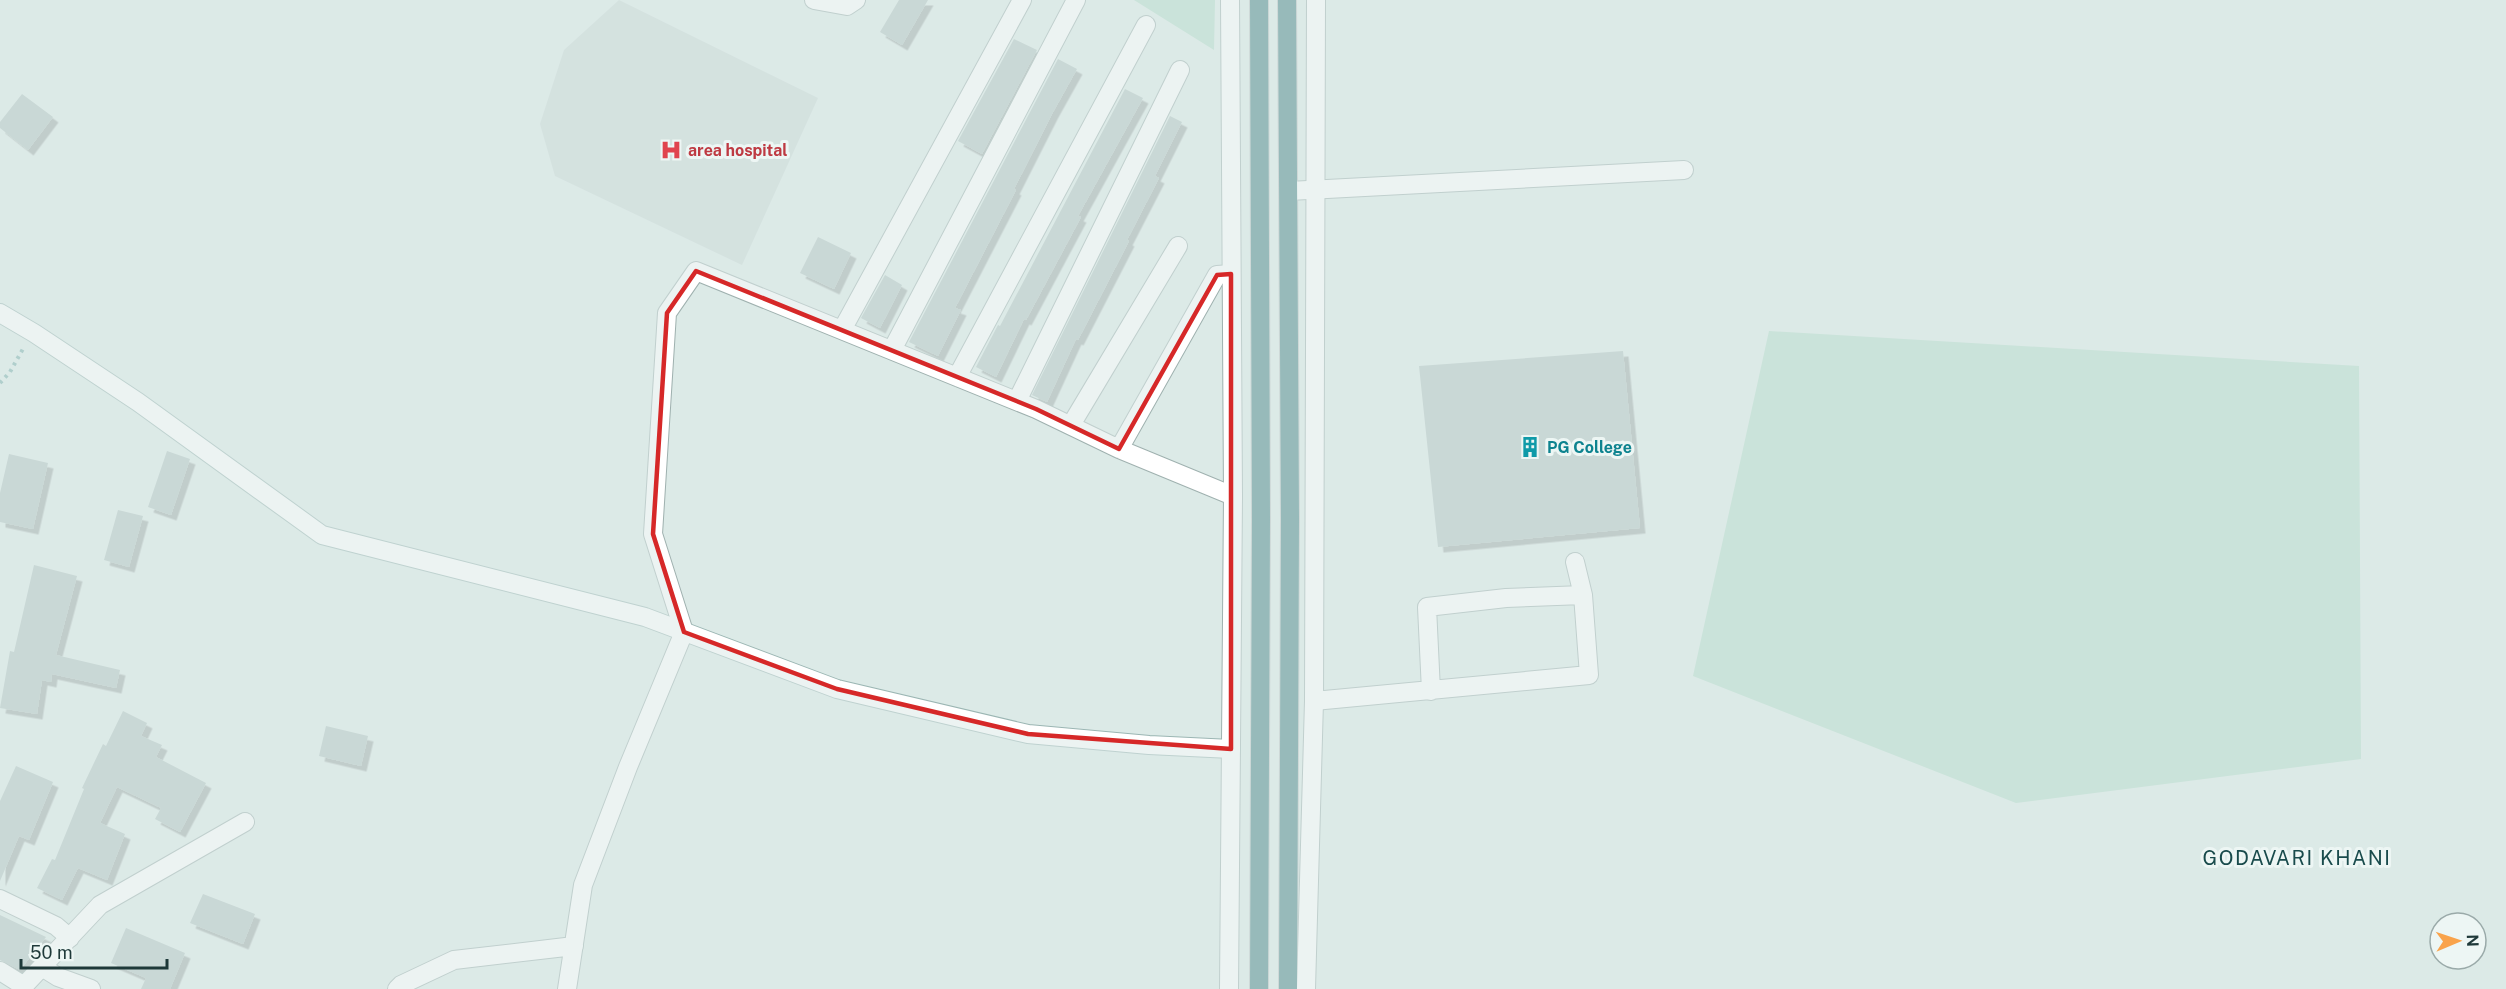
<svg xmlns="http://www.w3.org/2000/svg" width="2506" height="989" font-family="'Public Sans',sans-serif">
<defs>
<filter id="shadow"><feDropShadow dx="5.5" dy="5.5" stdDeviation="0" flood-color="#0004"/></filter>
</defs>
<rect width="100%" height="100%" fill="#dceae7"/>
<!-- built -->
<path fill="#cad9d6" d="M 619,0 L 818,98 L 742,265 L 555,176 L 540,124 L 564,50 Z"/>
<!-- green -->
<path fill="#b3dcc9" d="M 1134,0 L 1215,0 L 1214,50 Z
M 1769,331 L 2359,366 L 2361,759 L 2016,803 L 1693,676 Z"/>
<!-- building -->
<path fill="#b2c4c1" filter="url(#shadow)" d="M 899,0 L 928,0 L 902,45 L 880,32 Z
M 1014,39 L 1037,50 L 982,154 L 958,141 Z
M 1058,59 L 1077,69 L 1053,112 L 1014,189 L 1016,190 L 955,308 L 961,310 L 938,356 L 909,342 Z
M 1125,89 L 1143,98 L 1078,216 L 1081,217 L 1026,320 L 1024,319 L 996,377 L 976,367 L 998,325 L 1000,326 Z
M 22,94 L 53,117 L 28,150 L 0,128 L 0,122 Z
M 1170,116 L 1182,122 L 1155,176 L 1159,178 L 1127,240 L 1129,241 L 1078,340 L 1076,339 L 1047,402 L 1032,395 Z
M 818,237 L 851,253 L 834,289 L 800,273 Z
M 885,275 L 902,285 L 880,328 L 861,318 Z
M 1623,351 L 1640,528 L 1438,547 L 1419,366 Z
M 167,451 L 190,459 L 171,515 L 148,507 Z
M 9,454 L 48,463 L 33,529 L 0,522 L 0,493 Z
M 118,510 L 143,516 L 129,567 L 104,560 Z
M 34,565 L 77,576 L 56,655 L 120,670 L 116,688 L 52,674 L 51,682 L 42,680 L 37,714 L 0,708 L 10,651 L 14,652 Z
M 123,711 L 147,723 L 141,736 L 162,745 L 156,757 L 206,783 L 180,832 L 155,819 L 161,808 L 117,787 L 100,823 L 125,834 L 107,880 L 78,868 L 62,900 L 37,888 L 52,859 L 55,860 L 84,789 L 82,788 L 103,744 L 106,746 Z
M 326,726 L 368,736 L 361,766 L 319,756 Z
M 16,766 L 53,782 L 29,840 L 19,836 L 0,881 L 0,801 Z
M 203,894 L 255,914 L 243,944 L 190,923 Z
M 0,915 L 46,937 L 20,970 L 0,960 Z
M 126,928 L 185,953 L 170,989 L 141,989 L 146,978 L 111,963 Z"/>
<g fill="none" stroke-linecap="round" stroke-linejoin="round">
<defs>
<path id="minor" d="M 814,0 L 847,6 L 856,0
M 1289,191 L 1684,170
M 842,330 L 1022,0
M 892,350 L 1076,0
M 957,377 L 1146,25
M 1017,401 L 1180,70
M 1071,425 L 1178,246
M 1119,449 L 1217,275 L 1231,274
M 1431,691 L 1427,607 L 1506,598 L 1583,595
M 1314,701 L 1589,675 L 1583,595 L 1575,562
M 0,899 L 56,926 L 70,938
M 42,967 L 58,977 L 91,989
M 0,971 L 24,986
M 21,989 L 100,905 L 245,822
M 397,989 L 401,985 L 454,960 L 574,946
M 567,989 L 583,885 L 628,767 L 684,632 L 653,534 L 667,313 L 696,271 L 1036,409 L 1119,449 L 1233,496"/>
<path id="tertiary" d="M 1229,989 L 1233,496 L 1230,0
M 1306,989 L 1314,701 L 1316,0"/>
<path id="secondary" d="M 0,313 L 34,333 L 138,402 L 322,535 L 645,617 L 837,689 L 1028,734 L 1149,745 L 1231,749"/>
<path id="trunk" d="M 1259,0 L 1261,519 L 1259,989
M 1287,0 L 1290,519 L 1288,989"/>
</defs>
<!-- minor casing -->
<use href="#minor" stroke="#9fb1af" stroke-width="20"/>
<!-- tertiary casing -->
<use href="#tertiary" stroke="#9fb1af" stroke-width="20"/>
<!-- secondary casing -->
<use href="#secondary" stroke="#9bb6b3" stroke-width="20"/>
<!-- trunk casing -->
<use href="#trunk" stroke="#bcc4c4" stroke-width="20"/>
<!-- path -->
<path stroke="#7bafac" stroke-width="4" stroke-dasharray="3 4.5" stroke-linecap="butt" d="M 0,383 L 10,372 L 24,347"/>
<!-- minor -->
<use href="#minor" stroke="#fff" stroke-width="18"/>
<!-- tertiary -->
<use href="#tertiary" stroke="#fff" stroke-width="18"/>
<!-- secondary -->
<use href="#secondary" stroke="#fff" stroke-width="18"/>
<!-- trunk -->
<use href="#trunk" stroke="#438284" stroke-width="18"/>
</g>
<!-- marked area -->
<path d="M0 0H2506V989H0ZM 696,271 L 1036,409 L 1119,449 L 1217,275 L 1231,274 L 1231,749 L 1028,734 L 837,689 L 684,632 L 653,534 L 667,313 Z" fill="#dceae7" fill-opacity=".55" fill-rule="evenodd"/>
<path fill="none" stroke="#d62828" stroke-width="4.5" stroke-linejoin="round" d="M 696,271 L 1036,409 L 1119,449 L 1217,275 L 1231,274 L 1231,749 L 1028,734 L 837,689 L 684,632 L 653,534 L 667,313 Z"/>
<!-- icons -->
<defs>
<symbol id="hospital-bare" viewBox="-9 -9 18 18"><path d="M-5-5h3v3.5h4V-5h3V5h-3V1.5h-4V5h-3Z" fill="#e0444e" stroke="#edf6f4" stroke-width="2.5" paint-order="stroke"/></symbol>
<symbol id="building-bare" viewBox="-9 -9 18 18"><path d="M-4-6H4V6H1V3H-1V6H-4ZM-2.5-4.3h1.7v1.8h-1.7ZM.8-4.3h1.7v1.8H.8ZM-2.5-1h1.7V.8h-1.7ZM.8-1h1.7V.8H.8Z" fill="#0f9aa8" stroke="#edf6f4" stroke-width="2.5" paint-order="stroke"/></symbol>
</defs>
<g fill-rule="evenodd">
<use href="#hospital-bare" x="656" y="135" width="30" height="30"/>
<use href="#building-bare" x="1515" y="432" width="30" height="30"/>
</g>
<g text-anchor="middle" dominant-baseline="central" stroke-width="6" stroke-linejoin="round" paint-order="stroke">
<!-- health labels -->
<g font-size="16" font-weight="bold" fill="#be3a42" stroke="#edf6f4" text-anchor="start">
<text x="688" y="150">area hospital</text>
</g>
<!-- culture labels -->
<g font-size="16" font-weight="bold" fill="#0d838f" stroke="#edf6f4" text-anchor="start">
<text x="1547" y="447">PG College</text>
</g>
<!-- quarter labels -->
<g font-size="20" letter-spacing="1.5" fill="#194b4c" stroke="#edf6f4">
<text x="2297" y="858">GODAVARI KHANI</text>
</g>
</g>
<!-- north arrow -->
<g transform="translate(2458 941) rotate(88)"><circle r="28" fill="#edf6f4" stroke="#9aaaa9" stroke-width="1.5"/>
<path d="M0-4.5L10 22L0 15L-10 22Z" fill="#f9a34b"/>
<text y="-9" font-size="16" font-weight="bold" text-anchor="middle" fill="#1e3939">N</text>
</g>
<!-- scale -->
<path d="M21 959v9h146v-9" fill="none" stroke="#1e3939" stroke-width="3"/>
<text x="30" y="959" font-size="18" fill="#1e3939" stroke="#edf6f4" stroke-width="4.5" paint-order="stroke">50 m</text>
</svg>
